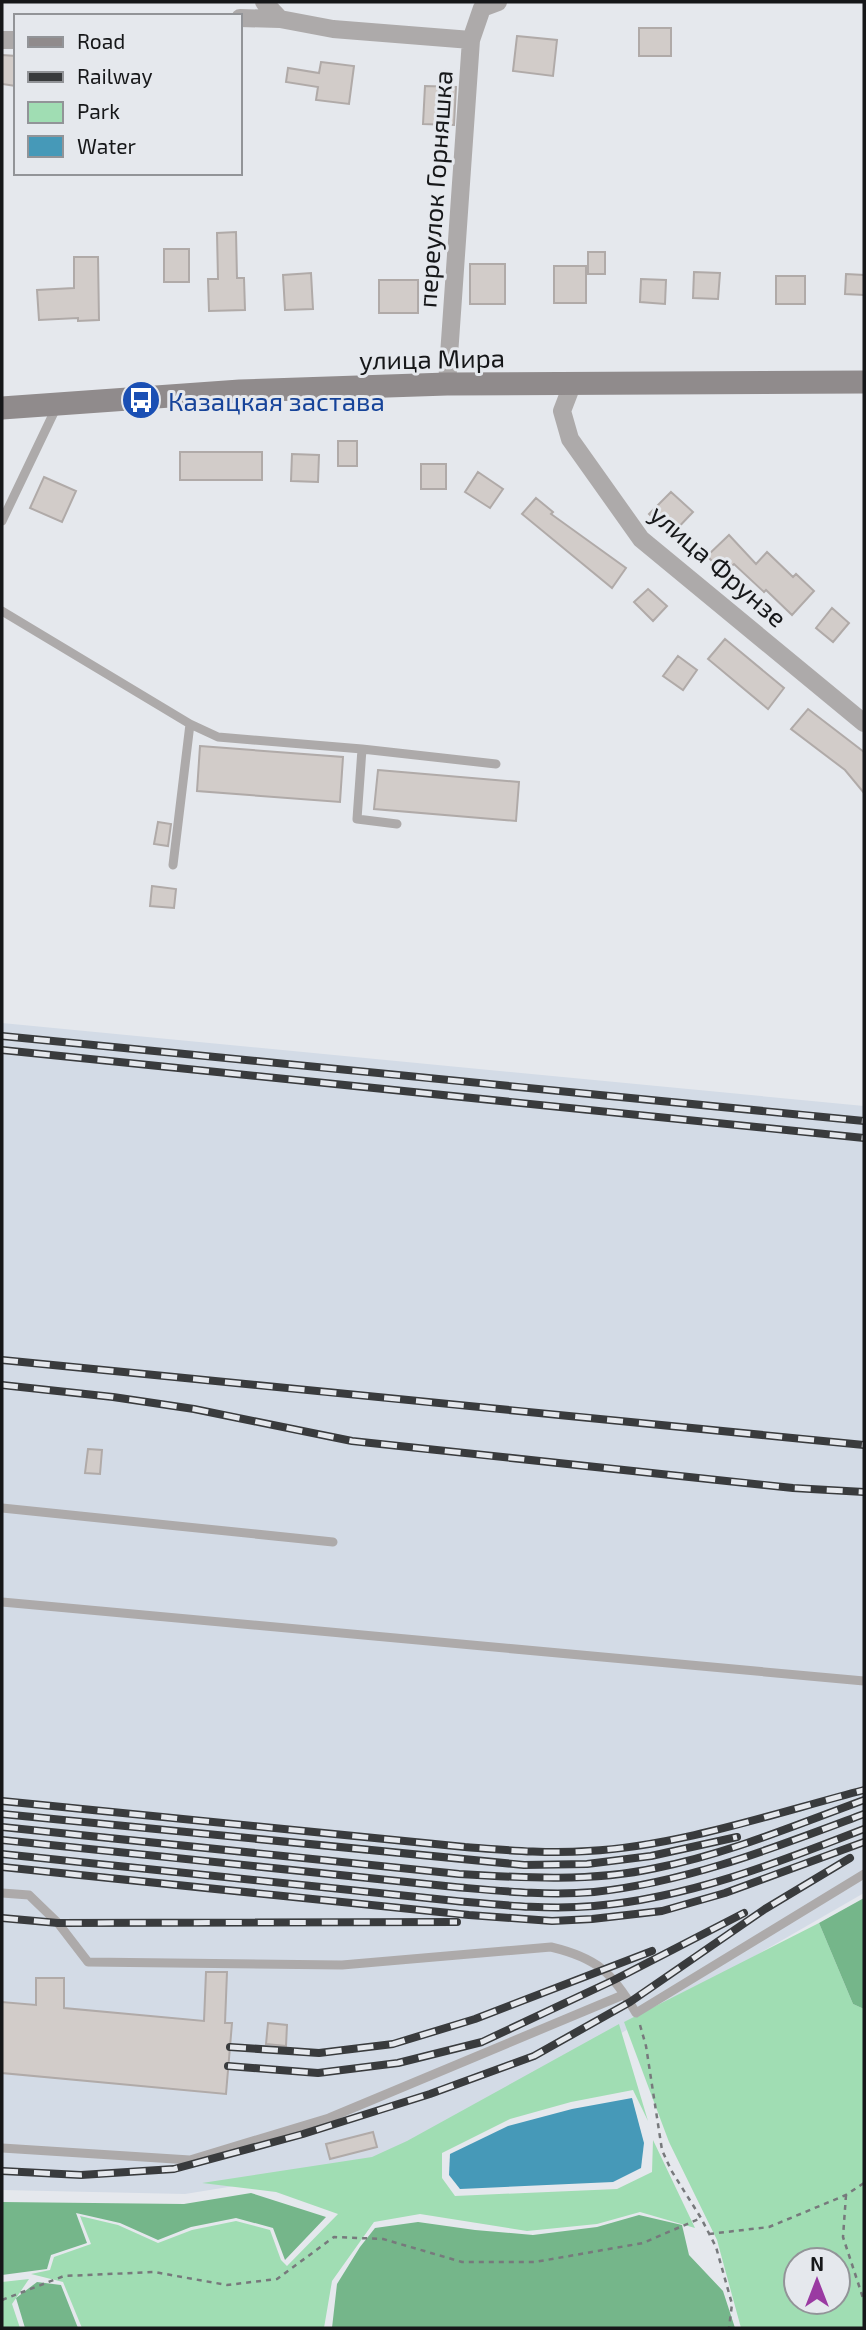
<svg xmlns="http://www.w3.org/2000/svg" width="866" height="2330" font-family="'Exo 2',sans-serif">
<rect width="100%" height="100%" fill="#e5e8ed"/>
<!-- built -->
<path fill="#d3dbe6" d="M 2,1023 L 864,1106 L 864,1893 L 403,2159 L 185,2194 L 2,2190 Z"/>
<!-- green -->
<path fill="#a0ddb3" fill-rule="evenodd" d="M 819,1923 L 853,2004 L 864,2009 L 864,2328 L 741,2328 L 717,2240 L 669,2142 L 624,2022 ZM 796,2260 L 838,2260 L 838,2302 L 796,2302 Z
M 619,2024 L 648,2121 L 633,2090 L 571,2102 L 510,2119 L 442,2153 L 442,2178 L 455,2196 L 617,2189 L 652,2172 L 653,2140 L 695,2228 L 640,2212 L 597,2224 L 527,2231 L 420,2214 L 374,2222 L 332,2281 L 324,2328 L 82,2328 L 63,2282 L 31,2274 L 50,2270 L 54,2257 L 91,2244 L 80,2216 L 118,2225 L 158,2243 L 192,2230 L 236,2221 L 270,2230 L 281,2260 L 287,2266 L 338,2214 L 276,2192 L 202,2183 L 372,2157 L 407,2141 Z
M 29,2279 L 12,2304 L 20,2328 L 2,2328 L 2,2282 Z"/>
<!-- forest -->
<path fill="#75b68a" d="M 864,1898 L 864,2009 L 853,2004 L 819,1923 Z
M 251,2193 L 326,2217 L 285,2260 L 273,2228 L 236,2218 L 191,2227 L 158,2240 L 120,2223 L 76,2213 L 87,2243 L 51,2255 L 47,2269 L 2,2275 L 2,2202 L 184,2204 Z
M 639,2215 L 682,2225 L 689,2255 L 723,2291 L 735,2328 L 332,2328 L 337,2284 L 360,2247 L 375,2228 L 418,2222 L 475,2230 L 533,2235 L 597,2227 Z
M 37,2282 L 61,2285 L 78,2328 L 25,2328 L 16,2298 Z"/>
<!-- water -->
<path fill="#4699b8" d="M 632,2098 L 644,2143 L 641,2168 L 613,2182 L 460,2189 L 449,2175 L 450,2154 L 508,2126 L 572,2109 Z"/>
<!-- building -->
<path fill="#d2ccc9" stroke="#b0aaa8" stroke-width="2" d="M 639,28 L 671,28 L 671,56 L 639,56 Z
M 517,36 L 557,40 L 553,76 L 513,71 Z
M 2,55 L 16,56 L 16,86 L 2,84 Z
M 321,62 L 354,66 L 349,104 L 316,100 L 318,87 L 286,82 L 288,68 L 319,73 Z
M 425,86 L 456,87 L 454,125 L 423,124 Z
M 236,232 L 237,278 L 244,278 L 245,310 L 209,311 L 208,279 L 218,279 L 217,233 Z
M 164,249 L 189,249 L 189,282 L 164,282 Z
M 588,252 L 605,252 L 605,274 L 588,274 Z
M 74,257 L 98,257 L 99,320 L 78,321 L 78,318 L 39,320 L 37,290 L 74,288 Z
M 470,264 L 505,264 L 505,304 L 470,304 Z
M 554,266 L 586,266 L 586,303 L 554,303 Z
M 694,272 L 720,273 L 718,299 L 693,298 Z
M 311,273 L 313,309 L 285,310 L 283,275 Z
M 846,274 L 864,275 L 864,295 L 845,294 Z
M 776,276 L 805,276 L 805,304 L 776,304 Z
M 641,279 L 666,280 L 665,304 L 640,302 Z
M 379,280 L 418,280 L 418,313 L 379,313 Z
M 338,441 L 357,441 L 357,466 L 338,466 Z
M 180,452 L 262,452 L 262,480 L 180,480 Z
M 292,454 L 319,455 L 318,482 L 291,481 Z
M 421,464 L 446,464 L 446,489 L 421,489 Z
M 478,472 L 503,489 L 490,508 L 465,492 Z
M 44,477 L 76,491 L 62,522 L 30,508 Z
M 671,492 L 693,512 L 671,535 L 649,514 Z
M 536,498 L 553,512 L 551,514 L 626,568 L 612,588 L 522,514 Z
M 729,535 L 756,564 L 767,552 L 793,577 L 796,574 L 814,591 L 792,615 L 766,590 L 764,592 L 734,564 L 724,573 L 707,556 Z
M 648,589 L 667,606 L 653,621 L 634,602 Z
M 832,608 L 849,623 L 833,642 L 816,628 Z
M 725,639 L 784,688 L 768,709 L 708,659 Z
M 678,656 L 697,670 L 683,690 L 663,676 Z
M 808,709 L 864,752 L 864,793 L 845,770 L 791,729 Z
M 200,746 L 343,757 L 340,802 L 197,791 Z
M 378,770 L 519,782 L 516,821 L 374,809 Z
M 158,822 L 171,824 L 168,846 L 154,844 Z
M 152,886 L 176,889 L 174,908 L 150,906 Z
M 88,1449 L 102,1450 L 100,1474 L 85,1473 Z
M 206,1972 L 227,1972 L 225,2023 L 232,2023 L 226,2094 L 2,2073 L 2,2002 L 36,2005 L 36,1978 L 64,1978 L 64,2008 L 204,2021 Z
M 268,2023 L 287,2025 L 286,2046 L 266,2044 Z
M 373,2132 L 377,2147 L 330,2159 L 326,2144 Z"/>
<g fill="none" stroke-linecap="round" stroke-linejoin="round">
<!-- path -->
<path stroke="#77797c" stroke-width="2.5" stroke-dasharray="5 5" stroke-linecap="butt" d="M 640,2025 L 646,2046 L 662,2150 L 671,2170 L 701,2218 L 716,2247 L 732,2304 L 729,2328
M 846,2195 L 843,2237 L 864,2301
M 709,2234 L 769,2227 L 846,2195 L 864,2183
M 2,2300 L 64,2276 L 154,2272 L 227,2285 L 277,2279 L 334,2237 L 383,2239 L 462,2262 L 535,2262 L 643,2243 L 701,2218"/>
<!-- lane -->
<path stroke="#adaaaa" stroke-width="9" d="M 2,521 L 57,406
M 2,611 L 190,724 L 218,737 L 362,749 L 496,764
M 362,749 L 357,819 L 397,824
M 173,865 L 190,724
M 2,1508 L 333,1542
M 2,1602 L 864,1681
M 2,1893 L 29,1895 L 58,1923 L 88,1962 L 342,1965 L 551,1947 C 597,1958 612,1972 636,2013 L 864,1874
M 2,2148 L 190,2160 L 329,2118 L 623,1995"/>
<!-- street -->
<path stroke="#adaaaa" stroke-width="18" d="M 264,2 L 280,19
M 240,18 L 280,19 L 333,29 L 471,40 L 482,8 L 498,2
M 2,40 L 16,40
M 447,384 L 471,40
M 572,385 L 562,411 L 570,439 L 641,539 L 864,723"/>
<!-- secondary -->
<path stroke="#908b8c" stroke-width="23" d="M 2,408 L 240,391 L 447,384 L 864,382"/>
<defs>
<path id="rail" d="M 2,1036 L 864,1121
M 2,1050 L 864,1138
M 2,1360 L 864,1445
M 2,1385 L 113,1397 L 194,1409 L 352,1441 L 793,1488 L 864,1492
M 2,1801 L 465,1847 C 505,1850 547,1854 588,1851 C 680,1846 775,1813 864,1790
M 2,1814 L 524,1865 L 587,1864 L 651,1856 L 737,1837
M 2,1827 L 459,1874 C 524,1878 592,1882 656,1868 C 727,1854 796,1825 864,1800
M 2,1840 L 455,1887 C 501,1891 548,1896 594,1892 C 688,1882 776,1847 864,1814
M 2,1854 L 456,1901 C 501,1905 548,1910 594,1906 C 688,1898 777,1863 864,1829
M 2,1867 L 469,1915 L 552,1921 L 592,1919 L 662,1911 L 725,1893 L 864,1842
M 2,1918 L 58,1923 L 457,1922
M 230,2047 L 319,2053 L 393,2044 L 475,2019 L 652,1951
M 228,2066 L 318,2073 L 398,2063 L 482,2042 L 614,1980 L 744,1913
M 2,2171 L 81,2175 L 174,2169 L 303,2134 L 430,2094 L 534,2056 L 630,2002 L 765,1909 L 850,1858"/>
</defs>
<!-- rail casing -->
<use href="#rail" stroke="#393b3d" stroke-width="8"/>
<!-- rail -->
<use href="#rail" stroke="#e5e8ed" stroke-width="5" stroke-dasharray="16" stroke-linecap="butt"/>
</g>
<!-- icons -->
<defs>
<symbol id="bus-disc" viewBox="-11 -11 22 22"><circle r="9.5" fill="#1a4fb4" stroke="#e5e8ed"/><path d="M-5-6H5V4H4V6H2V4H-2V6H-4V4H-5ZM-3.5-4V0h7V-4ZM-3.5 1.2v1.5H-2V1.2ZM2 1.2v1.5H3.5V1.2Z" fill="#fff"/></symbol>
</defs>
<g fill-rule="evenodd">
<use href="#bus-disc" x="119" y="378" width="44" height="44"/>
</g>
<g text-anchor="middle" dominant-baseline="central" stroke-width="6" stroke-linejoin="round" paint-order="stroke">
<!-- street labels -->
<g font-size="26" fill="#161719" stroke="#e5e8ed">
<text transform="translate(434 189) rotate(-86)">переулок Горняшка</text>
<text transform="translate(432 358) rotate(-1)">улица Мира</text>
<text transform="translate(719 565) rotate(41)">улица Фрунзе</text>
</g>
<!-- transit labels -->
<g font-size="26" fill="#164399" stroke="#e5e8ed" text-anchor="start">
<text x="168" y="400">Казацкая застава</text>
</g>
</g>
<!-- border -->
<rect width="866" height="2330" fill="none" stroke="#161719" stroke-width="7"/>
<!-- legend -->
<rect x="14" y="14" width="228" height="161" fill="#e5e8ed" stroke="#929498" stroke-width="2"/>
<rect x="28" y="37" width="35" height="10" fill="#908b8c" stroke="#929498" stroke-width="2"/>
<text x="77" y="49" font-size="21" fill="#161719">Road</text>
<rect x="28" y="72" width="35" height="10" fill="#393b3d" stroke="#929498" stroke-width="2"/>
<text x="77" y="84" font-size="21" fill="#161719">Railway</text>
<rect x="28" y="102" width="35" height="21" fill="#a0ddb3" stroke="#929498" stroke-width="2"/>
<text x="77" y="119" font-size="21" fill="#161719">Park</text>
<rect x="28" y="136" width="35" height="21" fill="#4699b8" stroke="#929498" stroke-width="2"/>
<text x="77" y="154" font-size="21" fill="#161719">Water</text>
<!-- north arrow -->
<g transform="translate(817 2281)"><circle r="33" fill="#e5e8ed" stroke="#929498" stroke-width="2"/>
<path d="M0-5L12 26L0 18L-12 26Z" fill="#9a3aa2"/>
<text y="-10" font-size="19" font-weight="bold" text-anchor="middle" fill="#161719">N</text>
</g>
</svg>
